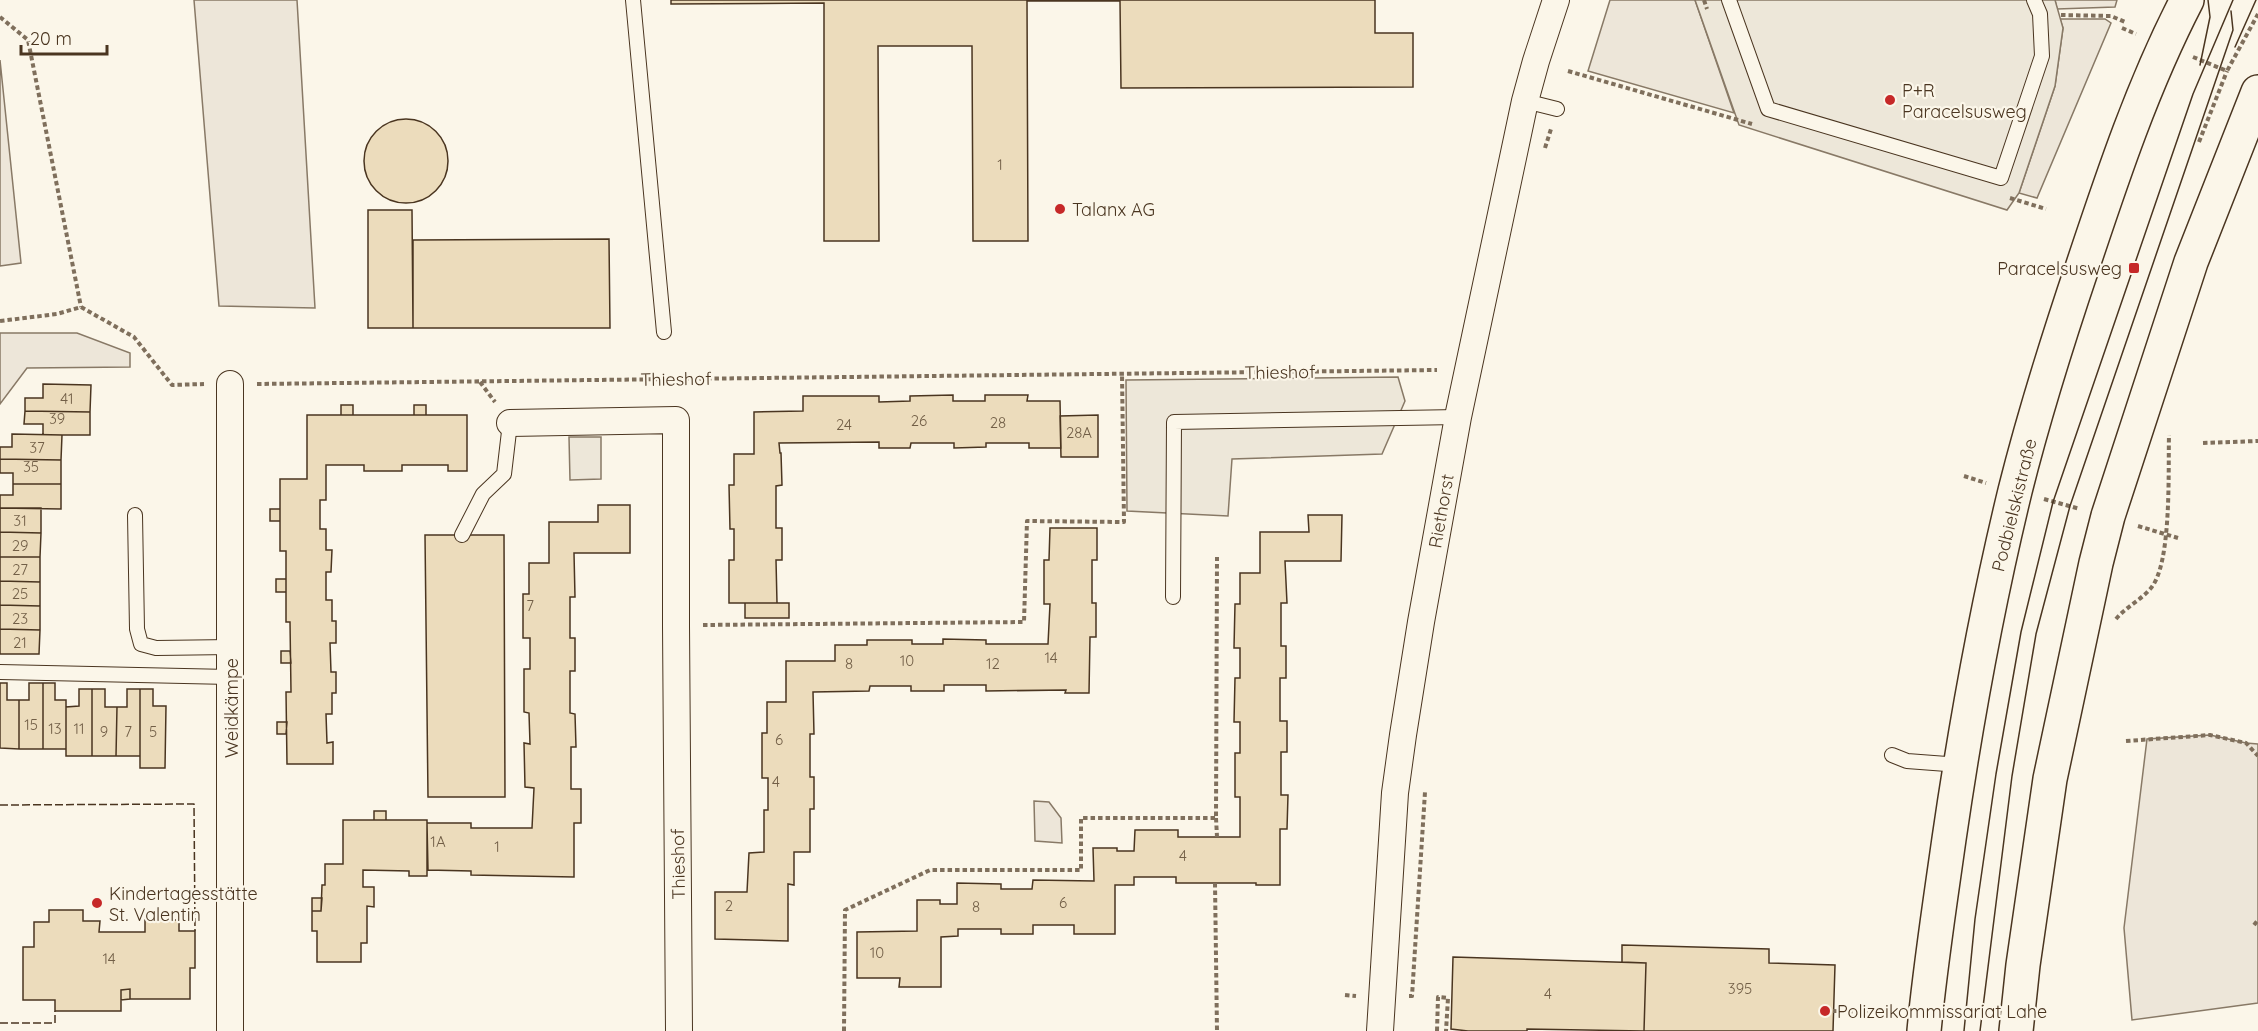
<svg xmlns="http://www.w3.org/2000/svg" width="2258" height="1031" font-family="Quicksand,sans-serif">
<rect width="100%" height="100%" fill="#fbf6e9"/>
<!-- green -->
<path fill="#ede6d9" stroke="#887966" stroke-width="1.5" d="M 194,0 L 297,0 L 315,308 L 219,306 Z
M 1610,0 L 1695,0 L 1734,113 L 1588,71 Z
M 2055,0 L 2117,0 L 2115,7 L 2057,9 Z
M 2060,19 L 2105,19 L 2111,23 L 2037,198 L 2019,193 L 2055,86 L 2063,28 Z
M 0,60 L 21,263 L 0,266 Z
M 0,333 L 77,333 L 130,353 L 130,367 L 27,368 L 0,404 Z
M 2210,735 L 2246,743 L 2258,744 L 2258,1003 L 2132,1020 L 2124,928 L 2147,739 Z
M 1034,801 L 1049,802 L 1061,818 L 1062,843 L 1035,841 Z"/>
<!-- parking -->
<path fill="#ede7d9" stroke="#887966" stroke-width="1.5" d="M 1695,0 L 2055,0 L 2063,28 L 2055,86 L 2019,193 L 2007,210 L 1739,125 Z
M 1398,377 L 1405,401 L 1382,454 L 1232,459 L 1228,516 L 1127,511 L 1126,380 Z
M 569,437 L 601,437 L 601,479 L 570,480 Z"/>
<!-- building -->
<path fill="#ecdcbc" stroke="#4a3520" stroke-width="1.5" d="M 671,0 L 1375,0 L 1375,33 L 1413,33 L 1413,87 L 1121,88 L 1120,1 L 1027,1 L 1028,241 L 973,241 L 972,46 L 878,46 L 879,241 L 824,241 L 824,3 L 671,4 Z
M364 161a42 42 0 1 1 84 0a42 42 0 1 1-84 0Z
M 368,210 L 412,210 L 413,328 L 368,328 Z
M 609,239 L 610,328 L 413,328 L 413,240 Z
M 43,384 L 91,385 L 90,412 L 25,411 L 25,398 L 43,398 Z
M 953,395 L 953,401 L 985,401 L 985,395 L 1028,395 L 1027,401 L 1060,401 L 1061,448 L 1029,448 L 1029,443 L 986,443 L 986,447 L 954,448 L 954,443 L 911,443 L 910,448 L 879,448 L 879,442 L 779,443 L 780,453 L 781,453 L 782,485 L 776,486 L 776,528 L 782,528 L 782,560 L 776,560 L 777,603 L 729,603 L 729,560 L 734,560 L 734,529 L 730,529 L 729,485 L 734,485 L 734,454 L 754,454 L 754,412 L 803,411 L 803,396 L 879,396 L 879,402 L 910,401 L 910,396 Z
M 341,405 L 353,405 L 353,415 L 341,415 Z
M 414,405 L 426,405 L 426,415 L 414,415 Z
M 25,411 L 90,412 L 90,435 L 43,435 L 43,424 L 24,424 Z
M 307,415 L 467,415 L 467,471 L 448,471 L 448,465 L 402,465 L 402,471 L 364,471 L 364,465 L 326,465 L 326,500 L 320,500 L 320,529 L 326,529 L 326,550 L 332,550 L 331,572 L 326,572 L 326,600 L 332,600 L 332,621 L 336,621 L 336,643 L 330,643 L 331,672 L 336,672 L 336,693 L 332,693 L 332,714 L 326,714 L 327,743 L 333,742 L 333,764 L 287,764 L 286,692 L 291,692 L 290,622 L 286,622 L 286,551 L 280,551 L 280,479 L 307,479 Z
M 1098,415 L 1098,457 L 1061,457 L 1060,416 Z
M 12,434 L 62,435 L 61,460 L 0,459 L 0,447 L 12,447 Z
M 0,459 L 61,460 L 61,484 L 13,484 L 13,473 L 0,473 Z
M 13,484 L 61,484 L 61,509 L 0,508 L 0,495 L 13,495 Z
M 598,505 L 630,505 L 630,553 L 574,553 L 575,597 L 570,597 L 570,638 L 575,638 L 575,671 L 570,671 L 570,713 L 575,714 L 576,747 L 571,747 L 571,789 L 581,789 L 581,823 L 574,823 L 574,877 L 471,875 L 471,871 L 428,870 L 427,823 L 471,823 L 471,828 L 532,828 L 534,788 L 525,787 L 524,743 L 530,744 L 529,713 L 524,712 L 524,669 L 530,669 L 530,638 L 523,638 L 523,594 L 529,594 L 529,563 L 549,563 L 549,522 L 598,522 Z
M 0,508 L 41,508 L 41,533 L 0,532 Z
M 270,509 L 280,509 L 280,521 L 270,521 Z
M 1308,515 L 1342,515 L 1341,561 L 1285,561 L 1287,603 L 1281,603 L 1281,646 L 1286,646 L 1286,678 L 1280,678 L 1280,721 L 1287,721 L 1287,752 L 1281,752 L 1281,795 L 1288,795 L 1287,829 L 1280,829 L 1280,885 L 1256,885 L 1256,883 L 1176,883 L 1176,877 L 1134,877 L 1134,885 L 1115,885 L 1115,934 L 1074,934 L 1074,925 L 1033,925 L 1033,934 L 1001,934 L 1001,929 L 958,929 L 958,936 L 941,937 L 941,987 L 899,987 L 900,978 L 857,978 L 857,932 L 917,931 L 917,900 L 940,900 L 940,904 L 957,904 L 957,883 L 1001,884 L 1001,889 L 1032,889 L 1033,880 L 1094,881 L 1093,848 L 1117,848 L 1117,851 L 1134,851 L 1135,830 L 1178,830 L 1178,837 L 1240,837 L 1240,797 L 1235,797 L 1235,753 L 1240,753 L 1240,722 L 1234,722 L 1235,678 L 1240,678 L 1240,648 L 1234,648 L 1235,604 L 1240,604 L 1240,573 L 1260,573 L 1260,532 L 1309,532 Z
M 1050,528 L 1097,528 L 1097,560 L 1092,560 L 1092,603 L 1096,603 L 1096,637 L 1090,637 L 1089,693 L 1065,693 L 1066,690 L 986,691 L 986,685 L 944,685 L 944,691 L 911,691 L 911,686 L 870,686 L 869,691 L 813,692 L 814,734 L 810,734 L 810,777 L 814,777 L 814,809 L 810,809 L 810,852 L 794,852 L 794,885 L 788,884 L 788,941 L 715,939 L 715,892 L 747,892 L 749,853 L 764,852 L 764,810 L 768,810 L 768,778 L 762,778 L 762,733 L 767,733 L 767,702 L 786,702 L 786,661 L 835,661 L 835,645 L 867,645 L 867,640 L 912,640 L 912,644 L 943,644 L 943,639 L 986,640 L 986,644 L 1048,644 L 1050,604 L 1044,604 L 1044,560 L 1049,560 Z
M 0,532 L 41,533 L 40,557 L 0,557 Z
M 425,535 L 504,535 L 505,797 L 428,797 Z
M 0,557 L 40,557 L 40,582 L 0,581 Z
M 276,579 L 286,579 L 286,592 L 276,592 Z
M 0,581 L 40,582 L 40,606 L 0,605 Z
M 745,603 L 789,603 L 789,618 L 745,618 Z
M 0,605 L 40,606 L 40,630 L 0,629 Z
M 0,629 L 40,630 L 39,654 L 0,654 Z
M 281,651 L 290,651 L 291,663 L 281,663 Z
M 0,683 L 7,683 L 7,700 L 19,700 L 19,749 L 0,748 Z
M 29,683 L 43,683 L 43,749 L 19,749 L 19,700 L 29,700 Z
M 43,683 L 55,683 L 55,700 L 66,700 L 66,749 L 43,749 Z
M 79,689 L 92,689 L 92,756 L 66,756 L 66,707 L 79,706 Z
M 92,689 L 105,689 L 105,707 L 117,707 L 116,756 L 92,756 Z
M 127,689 L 140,689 L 140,756 L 116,756 L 117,707 L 127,707 Z
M 140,689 L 153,689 L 153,706 L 166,706 L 165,768 L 140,768 Z
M 277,722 L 287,722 L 286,734 L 277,734 Z
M 374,811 L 386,811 L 386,820 L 374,820 Z
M 343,820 L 427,820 L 427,876 L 409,876 L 409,871 L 363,870 L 363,887 L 374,887 L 374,907 L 367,906 L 367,943 L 361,943 L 361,962 L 317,962 L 317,931 L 312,931 L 312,911 L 321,911 L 322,885 L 325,885 L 325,864 L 343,864 Z
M 312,898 L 322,898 L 321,911 L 312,911 Z
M 49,910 L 83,910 L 83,921 L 100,921 L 99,932 L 145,932 L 145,920 L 179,920 L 179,931 L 195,931 L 195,968 L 190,968 L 190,999 L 130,999 L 130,989 L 121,990 L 121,1011 L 55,1011 L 55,1000 L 23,1000 L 23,947 L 34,947 L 34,922 L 49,922 Z
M 1622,945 L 1769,949 L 1769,963 L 1835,965 L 1833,1031 L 1644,1031 L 1646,963 L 1622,962 Z
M 1453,957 L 1646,963 L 1644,1031 L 1527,1029 L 1527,1031 L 1468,1031 L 1451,1029 Z
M 130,989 L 130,999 L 121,1000 L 121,990 Z"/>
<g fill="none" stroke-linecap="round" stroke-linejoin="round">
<defs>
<path id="service" d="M 633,0 L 664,332
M 1729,0 L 1768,109 L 2001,178 L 2042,56 L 2040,14 L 2034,0
M 1525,101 L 1557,109
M 135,515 L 137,629 L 141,644 L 156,648 L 231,647
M 462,535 L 483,494 L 504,474 L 510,423
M 1173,597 L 1174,422 L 1458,417
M 0,672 L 230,677
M 1892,755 L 1907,761 L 1960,765"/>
<path id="minor" d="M 510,423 L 676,420 L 676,626 L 679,1031
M 230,1031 L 230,384
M 1380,1031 L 1395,793 L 1403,735 L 1421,622 L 1458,417 L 1525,101 L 1536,61 L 1556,0"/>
<path id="secondary" d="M 1924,1031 C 1930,967 1940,903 1949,839 C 1966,722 1987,606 2015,491 C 2034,415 2058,339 2083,265 C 2113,175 2143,85 2187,0
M 2016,1031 L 2023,965 L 2050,779 L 2096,563 L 2108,516 L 2191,262 L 2258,92"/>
</defs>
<!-- service casing -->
<use href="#service" stroke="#4a3520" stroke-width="16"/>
<!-- minor casing -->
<use href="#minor" stroke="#4a3520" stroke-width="28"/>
<!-- secondary casing -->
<use href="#secondary" stroke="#4a3520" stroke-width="36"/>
<!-- path -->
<path stroke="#7f6f5c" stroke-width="4" stroke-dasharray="4.5 3" stroke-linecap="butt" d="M 1704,0 L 1707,9
M 2061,15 L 2111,16 L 2125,22
M 0,17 L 28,40 L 81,307
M 2122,28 L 2136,34
M 2193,57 L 2227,71 L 2258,14
M 1568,71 L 1752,124
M 2199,142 L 2227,71
M 1545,148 L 1551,129
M 2010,198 L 2046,209
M 0,321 L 57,314 L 81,307 L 134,337 L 172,385 L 204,384
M 480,382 L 495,402
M 257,384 L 1437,370
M 2203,443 L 2258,441
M 1964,476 L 1986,483
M 2044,499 L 2080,509
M 2138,526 L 2178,538
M 2116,619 C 2126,607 2141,600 2151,588 C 2172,563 2168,470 2169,435
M 703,625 L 1024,622 L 1027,521 L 1124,522 L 1122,374
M 2126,741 L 2210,735 L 2246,743 L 2258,756
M 1216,818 L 1217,837
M 1215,883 L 1217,1031
M 2254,925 L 2258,920
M 1345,995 L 1356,996
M 1409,996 L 1412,996 L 1425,792
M 1833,1011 L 1869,1012
M 844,1031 L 845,910 L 930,870 L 1081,870 L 1081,818 L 1216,818 L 1217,557
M 1437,1031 L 1438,997 L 1448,998 L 1446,1031"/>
<!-- service -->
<use href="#service" stroke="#fbf6e9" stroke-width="14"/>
<!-- minor -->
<use href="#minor" stroke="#fbf6e9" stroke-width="26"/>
<!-- secondary -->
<use href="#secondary" stroke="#fbf6e9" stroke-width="33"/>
<!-- tram -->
<path stroke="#4a3520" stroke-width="1.5" d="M 2235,47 L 2256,0
M 2200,65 L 2210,17 L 2208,0
M 1964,1031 L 1975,919 L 1996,774 L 2021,632 L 2053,502 L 2193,94 L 2233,0
M 1980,1031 L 2012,776 L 2036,634 L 2070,506 L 2233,30 L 2231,11"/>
<!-- fence -->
<path stroke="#4a3520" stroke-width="1.5" stroke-dasharray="8 3" stroke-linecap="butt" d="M 0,805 L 194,804 L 195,931
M 0,1023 L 55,1023 L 55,1011"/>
</g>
<!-- markers -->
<g fill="#c62828" stroke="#fbf6e9" stroke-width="2">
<circle cx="1890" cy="100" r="6"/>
<circle cx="1060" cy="209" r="6"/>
<rect x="2128" y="262" width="12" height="12" rx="3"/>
<circle cx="97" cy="903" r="6"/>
<circle cx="1825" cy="1011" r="6"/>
</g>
<g text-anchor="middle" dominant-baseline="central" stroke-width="4.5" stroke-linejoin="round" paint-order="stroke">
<!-- number labels -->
<g font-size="15" fill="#725f47">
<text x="1000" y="164">1</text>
<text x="67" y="398">41</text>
<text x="57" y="418">39</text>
<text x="919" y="420">26</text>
<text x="998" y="422">28</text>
<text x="844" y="424">24</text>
<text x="1079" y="432">28A</text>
<text x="37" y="447">37</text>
<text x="31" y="466">35</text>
<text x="20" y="520">31</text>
<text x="20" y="545">29</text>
<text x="20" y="569">27</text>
<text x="20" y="593">25</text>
<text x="530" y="605">7</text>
<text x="20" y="618">23</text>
<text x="20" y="642">21</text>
<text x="1051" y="657">14</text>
<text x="907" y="660">10</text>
<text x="849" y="663">8</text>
<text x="993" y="663">12</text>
<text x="31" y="724">15</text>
<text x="55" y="728">13</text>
<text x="79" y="728">11</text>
<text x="104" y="731">9</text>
<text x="128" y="731">7</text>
<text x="153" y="731">5</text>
<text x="779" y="739">6</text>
<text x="776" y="781">4</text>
<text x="438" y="841">1A</text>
<text x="497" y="846">1</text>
<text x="1183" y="855">4</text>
<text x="1063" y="902">6</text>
<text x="729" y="905">2</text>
<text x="976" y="906">8</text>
<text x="877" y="952">10</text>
<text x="109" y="958">14</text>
<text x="1740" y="988">395</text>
<text x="1548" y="993">4</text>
</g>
<!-- poi labels -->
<g font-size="18" fill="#4a3520" stroke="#fbf6e9" text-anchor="start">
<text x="1902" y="90">P+R<tspan x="1902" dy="21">Paracelsusweg</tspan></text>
<text x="1072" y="209">Talanx AG</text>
<text x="2122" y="268" text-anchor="end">Paracelsusweg</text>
<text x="109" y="893">Kindertagesstätte<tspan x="109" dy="21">St. Valentin</tspan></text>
<text x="1837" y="1011">Polizeikommissariat Lahe</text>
</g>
<!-- street labels -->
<g font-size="18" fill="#4a3520" stroke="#fbf6e9">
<text transform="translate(1280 372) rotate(-1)">Thieshof</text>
<text transform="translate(676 379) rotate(-1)">Thieshof</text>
<text transform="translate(2014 505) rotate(-76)">Podbielskistraße</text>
<text transform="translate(1441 511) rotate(-80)">Riethorst</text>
<text transform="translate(231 708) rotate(-90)">Weidkämpe</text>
<text transform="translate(678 864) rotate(-91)">Thieshof</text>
</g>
</g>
<!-- scale -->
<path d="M21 45v9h86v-9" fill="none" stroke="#4a3520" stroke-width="3"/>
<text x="30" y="45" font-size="18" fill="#4a3520" stroke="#fbf6e9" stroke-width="4.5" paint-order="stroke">20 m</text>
</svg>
